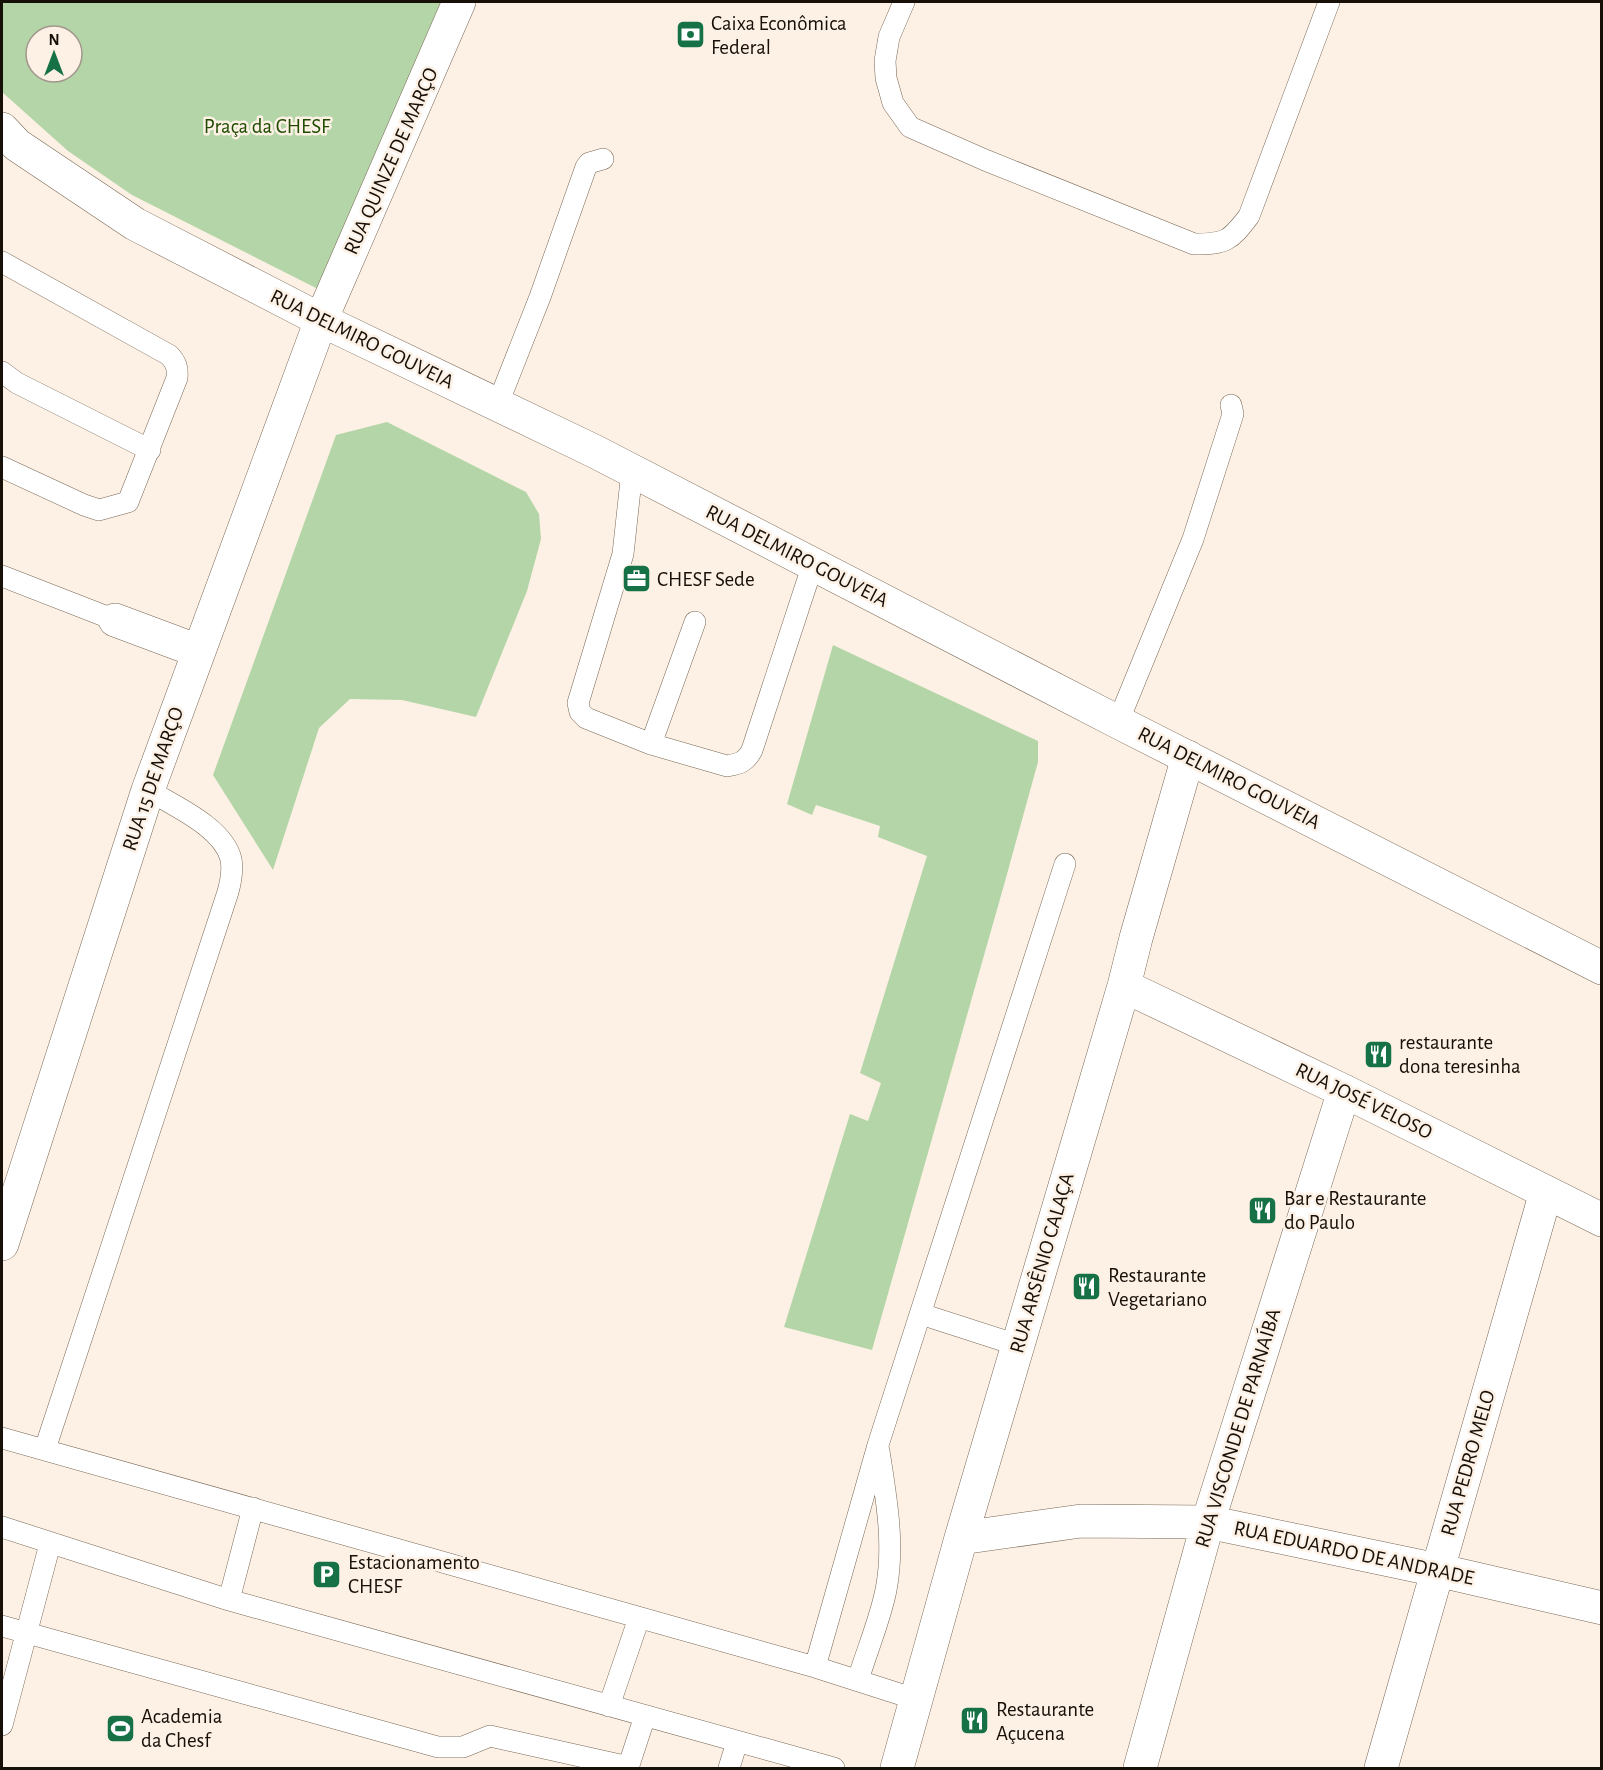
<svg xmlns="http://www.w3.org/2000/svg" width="1603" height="1770" font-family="'Alegreya Sans',sans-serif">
<rect width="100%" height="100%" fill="#fdf1e5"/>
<!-- green -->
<path fill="#b4d5a7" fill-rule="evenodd" d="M 2,2 L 447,2 L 318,289 L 132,195 L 68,151 L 2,92 ZM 36,36 L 72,36 L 72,72 L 36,72 Z
M 387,422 L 526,492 L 539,514 L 541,539 L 527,591 L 476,717 L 402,700 L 350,699 L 319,728 L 273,870 L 213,775 L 336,435 Z
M 833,645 L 1038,741 L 1038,762 L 1004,885 L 872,1350 L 784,1327 L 850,1114 L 868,1121 L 881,1083 L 860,1073 L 927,856 L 878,837 L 880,826 L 816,805 L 812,815 L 787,804 Z"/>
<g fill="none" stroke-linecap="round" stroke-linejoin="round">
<defs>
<path id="lane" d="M 904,2 L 889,37 L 885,61 L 886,78 L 893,103 L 910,127 L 985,160 L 1194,244 C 1226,244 1230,241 1249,216 L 1329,2
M 2,262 L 169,355 C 176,362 178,368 177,378 L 128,502 L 99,510 L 84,505 L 2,467
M 2,372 L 17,383 L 150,450
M 497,406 L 540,297 L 586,167 L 589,163 L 603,159
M 632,471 L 623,554 L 578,703 L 580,712 L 586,718 L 651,744 L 727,766 C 739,764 746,762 752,750 L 813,564
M 2,576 L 115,620
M 1118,722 L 1193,539 L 1233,414 L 1231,405
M 651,744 L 695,622
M 921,1314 L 1017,1345
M 2,1438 L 815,1667 L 915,1699
M 45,1449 L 228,892 C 231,881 233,870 231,859 C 223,827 174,806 148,790
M 2,1527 L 229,1600 L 834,1768
M 229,1600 L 253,1508
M 2,1626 L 438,1747 L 463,1747 L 490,1736 L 629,1767
M 815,1667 L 878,1445 L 1065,864
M 858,1680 C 867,1650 880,1620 886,1590 C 895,1544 886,1497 879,1451
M 609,1706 L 639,1618
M 2,1725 L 50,1544
M 628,1768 L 645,1716
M 729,1768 L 737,1742"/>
<path id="street" d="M 115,620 L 198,651
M 1124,986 L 1344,1091 L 1602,1220
M 2,1244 L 148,790 L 321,320
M 961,1538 L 1081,1521 L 1208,1522 L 1437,1570 L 1602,1608
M 897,1768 L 961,1538 L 1124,986 L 1136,938 L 1188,757
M 1140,1768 L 1208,1522 L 1344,1091
M 1381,1768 L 1546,1192"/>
<path id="secondary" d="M 2,129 L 17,145 L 135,224 L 321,320 L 594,451 L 1118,722 L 1602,968
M 321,320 L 459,2"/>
</defs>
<!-- lane casing -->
<use href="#lane" stroke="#796856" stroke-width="22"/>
<!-- street casing -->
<use href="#street" stroke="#796856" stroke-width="34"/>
<!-- secondary casing -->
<use href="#secondary" stroke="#796856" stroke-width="34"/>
<!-- lane -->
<use href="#lane" stroke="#fff" stroke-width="21"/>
<!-- street -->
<use href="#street" stroke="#fff" stroke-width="33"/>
<!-- secondary -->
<use href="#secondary" stroke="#fff" stroke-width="33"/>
</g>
<!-- icons -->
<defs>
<symbol id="bank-square" viewBox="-11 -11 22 22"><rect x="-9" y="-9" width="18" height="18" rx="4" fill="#167246" stroke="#fdf1e5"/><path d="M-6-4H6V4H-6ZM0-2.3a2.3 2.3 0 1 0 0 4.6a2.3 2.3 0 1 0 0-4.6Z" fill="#fff"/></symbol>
<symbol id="office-square" viewBox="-11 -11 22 22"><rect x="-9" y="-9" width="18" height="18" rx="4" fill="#167246" stroke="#fdf1e5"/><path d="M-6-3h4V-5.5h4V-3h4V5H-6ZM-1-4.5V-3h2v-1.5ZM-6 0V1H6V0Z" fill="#fff"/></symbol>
<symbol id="restaurant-square" viewBox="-11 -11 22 22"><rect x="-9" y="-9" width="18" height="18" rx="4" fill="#167246" stroke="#fdf1e5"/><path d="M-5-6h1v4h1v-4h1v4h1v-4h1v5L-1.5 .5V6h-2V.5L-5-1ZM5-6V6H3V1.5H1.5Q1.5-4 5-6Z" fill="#fff"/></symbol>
<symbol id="parking-square" viewBox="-11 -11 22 22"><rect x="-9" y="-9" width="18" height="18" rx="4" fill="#167246" stroke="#fdf1e5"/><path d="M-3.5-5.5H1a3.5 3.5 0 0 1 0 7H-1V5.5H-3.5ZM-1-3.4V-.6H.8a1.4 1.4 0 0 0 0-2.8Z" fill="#fff"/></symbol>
<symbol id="stadium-square" viewBox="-11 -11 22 22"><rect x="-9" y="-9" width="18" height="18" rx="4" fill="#167246" stroke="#fdf1e5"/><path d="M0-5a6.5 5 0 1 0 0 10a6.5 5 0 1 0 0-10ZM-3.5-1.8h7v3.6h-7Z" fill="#fff"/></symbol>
</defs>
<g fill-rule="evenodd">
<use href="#bank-square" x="674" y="18" width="33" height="33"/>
<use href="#office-square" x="620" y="562" width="33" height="33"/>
<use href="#restaurant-square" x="1362" y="1038" width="33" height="33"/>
<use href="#restaurant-square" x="1246" y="1194" width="33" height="33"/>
<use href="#restaurant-square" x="1070" y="1270" width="33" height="33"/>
<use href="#parking-square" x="310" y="1558" width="33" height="33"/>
<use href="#restaurant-square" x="958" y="1704" width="33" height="33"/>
<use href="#stadium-square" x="104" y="1712" width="33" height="33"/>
</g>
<g text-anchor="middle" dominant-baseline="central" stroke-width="5" stroke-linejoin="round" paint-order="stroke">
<!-- poi labels -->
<g font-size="21" fill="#171009" stroke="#fdf1e5" text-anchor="start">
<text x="711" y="23">Caixa Econômica<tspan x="711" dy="24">Federal</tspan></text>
<text x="657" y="579">CHESF Sede</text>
<text x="1399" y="1042">restaurante<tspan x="1399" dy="24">dona teresinha</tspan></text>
<text x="1284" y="1198">Bar e Restaurante<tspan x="1284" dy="24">do Paulo</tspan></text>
<text x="1108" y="1275">Restaurante<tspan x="1108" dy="24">Vegetariano</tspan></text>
<text x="348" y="1562">Estacionamento<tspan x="348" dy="24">CHESF</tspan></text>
<text x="996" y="1709">Restaurante<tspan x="996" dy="24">Açucena</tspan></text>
<text x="141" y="1716">Academia<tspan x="141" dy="24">da Chesf</tspan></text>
</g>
<!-- park labels -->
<g font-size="21" fill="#1e4b00" stroke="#fdf1e5">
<text x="267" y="126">Praça da CHESF</text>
</g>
<!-- street labels -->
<g font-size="21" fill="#171009" stroke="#fdf1e5">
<text transform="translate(391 161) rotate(-66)">RUA QUINZE DE MARÇO</text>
<text transform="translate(362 339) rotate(26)">RUA DELMIRO GOUVEIA</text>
<text transform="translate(797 556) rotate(27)">RUA DELMIRO GOUVEIA</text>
<text transform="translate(1229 778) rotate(27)">RUA DELMIRO GOUVEIA</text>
<text transform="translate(153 779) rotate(-71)">RUA 15 DE MARÇO</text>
<text transform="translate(1364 1101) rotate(26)">RUA JOSÉ VELOSO</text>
<text transform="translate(1042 1263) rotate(-74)">RUA ARSÊNIO CALAÇA</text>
<text transform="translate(1238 1428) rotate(-73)">RUA VISCONDE DE PARNAÍBA</text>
<text transform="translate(1468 1463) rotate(-74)">RUA PEDRO MELO</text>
<text transform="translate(1354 1553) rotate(12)">RUA EDUARDO DE ANDRADE</text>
</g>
</g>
<!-- border -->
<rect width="1603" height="1770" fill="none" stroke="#171009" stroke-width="6"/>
<!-- north arrow -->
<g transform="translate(54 54)"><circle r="28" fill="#fdf1e5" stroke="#a1978d" stroke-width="1.5"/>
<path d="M0-4.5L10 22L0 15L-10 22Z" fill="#167246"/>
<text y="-9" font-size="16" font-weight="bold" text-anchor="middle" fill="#171009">N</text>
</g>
</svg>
